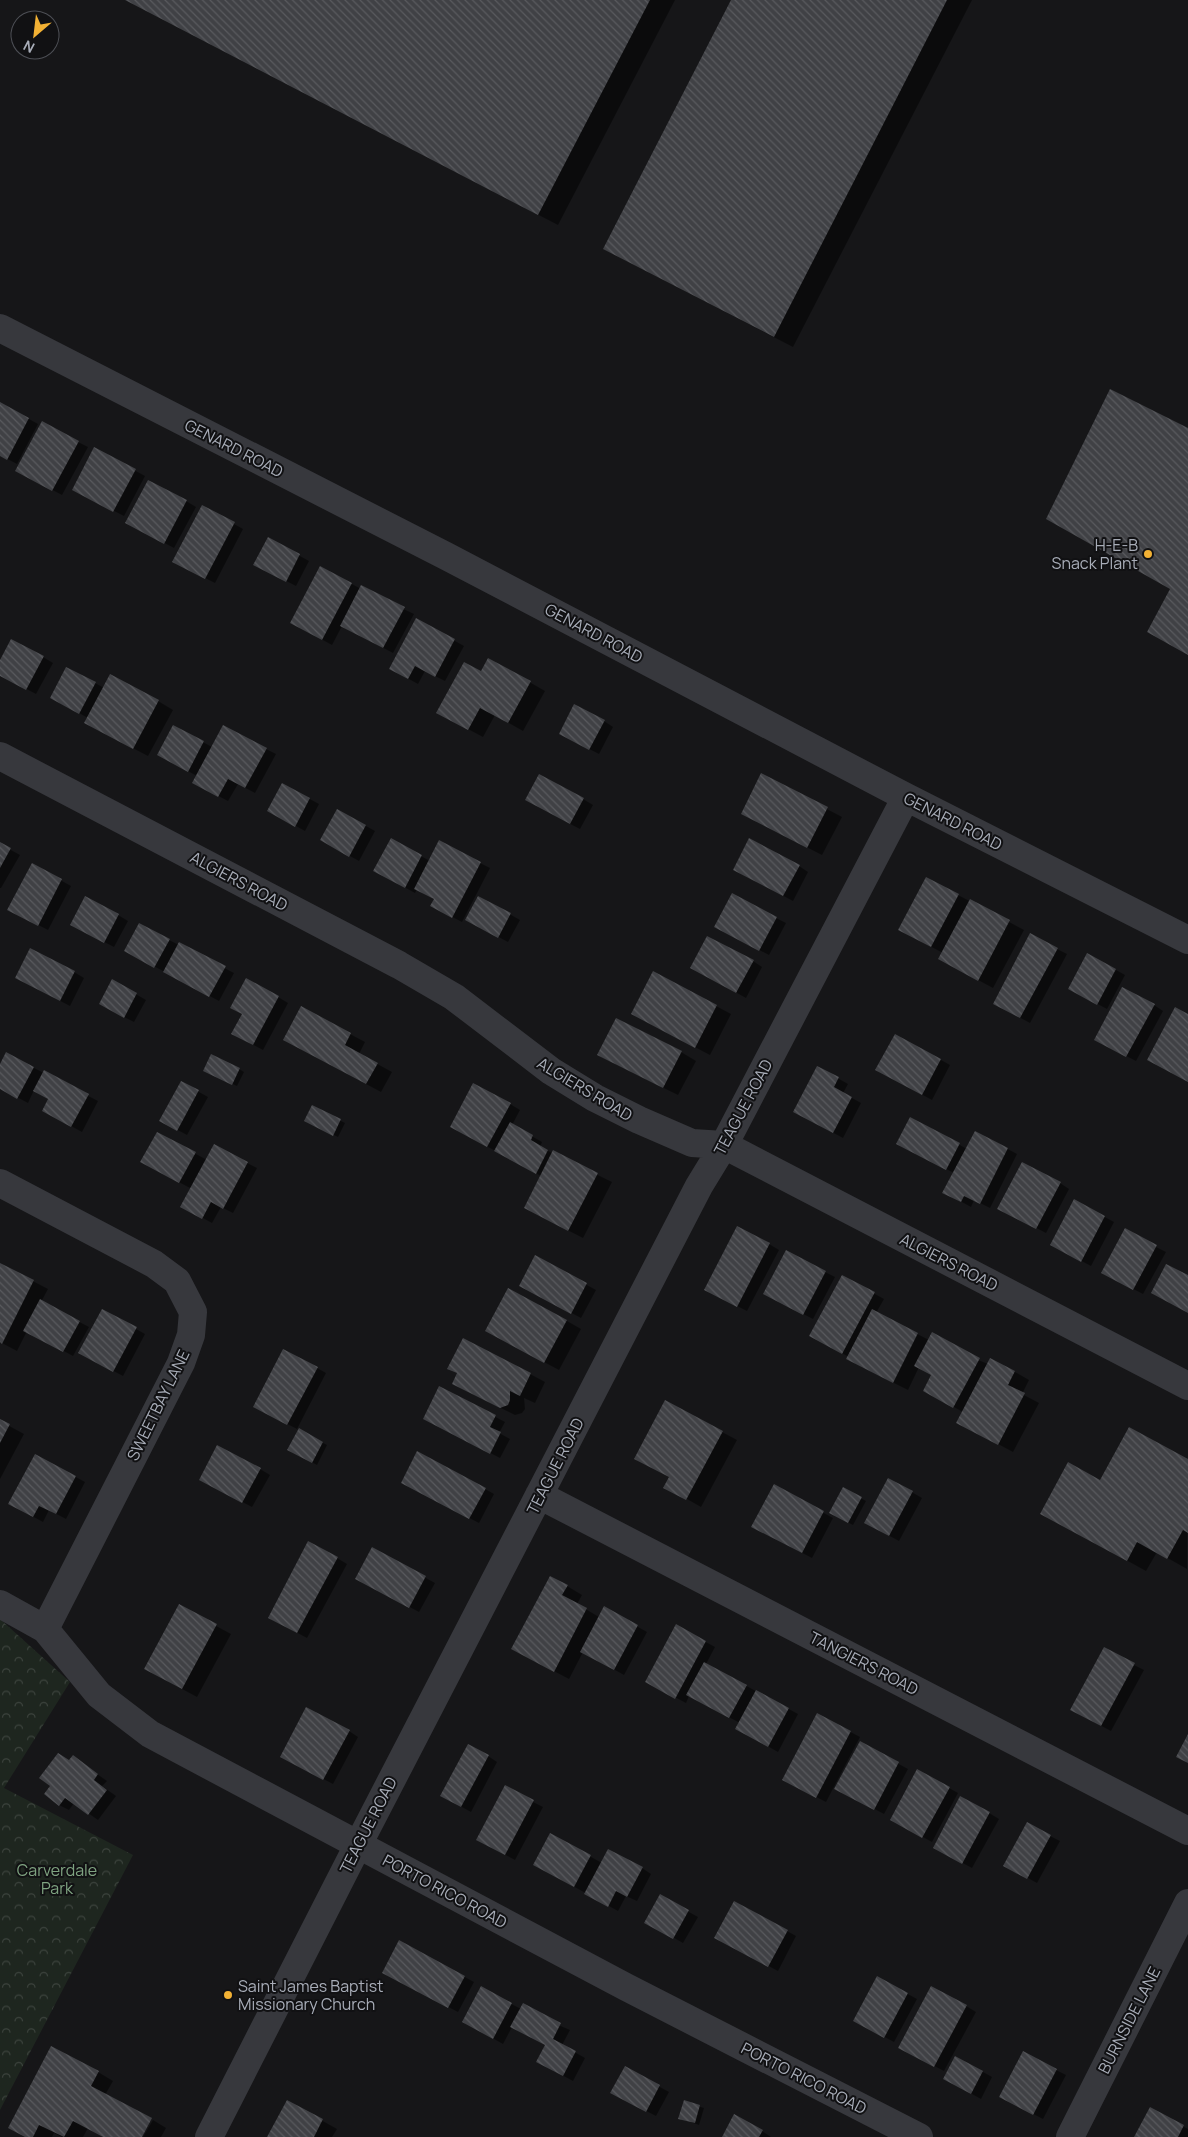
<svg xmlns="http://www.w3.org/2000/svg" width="1188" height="2137" font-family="Manrope,sans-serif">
<defs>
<pattern id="forest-crowns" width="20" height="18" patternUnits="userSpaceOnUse" patternTransform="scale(1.25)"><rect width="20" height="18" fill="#1e261f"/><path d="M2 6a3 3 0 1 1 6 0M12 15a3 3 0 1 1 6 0" fill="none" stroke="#3c433d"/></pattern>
<pattern id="building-back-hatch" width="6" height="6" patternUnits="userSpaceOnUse" patternTransform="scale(1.25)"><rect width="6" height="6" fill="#404145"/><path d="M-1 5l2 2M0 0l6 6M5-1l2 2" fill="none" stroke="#595a5e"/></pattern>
</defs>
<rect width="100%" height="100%" fill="#161618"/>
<!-- forest -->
<path fill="url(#forest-crowns)" d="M 0,1619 L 70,1682 L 4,1788 L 133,1855 L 0,2110 Z"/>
<!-- shadow -->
<path fill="#0007" d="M 127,0 L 675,0 L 558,225 Z
M 732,0 L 972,0 L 793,347 L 604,249 Z
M 0,403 L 38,424 L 17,464 L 0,455 Z
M 78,442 L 88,447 L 62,495 L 26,476 Z
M 95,449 L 145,476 L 124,516 L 83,495 Z
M 186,501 L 196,507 L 174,548 L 136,528 Z
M 234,524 L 243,529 L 215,583 L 183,567 Z
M 269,539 L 309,561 L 296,586 L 265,570 Z
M 321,567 L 361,589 L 414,614 L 393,653 L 342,626 L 332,645 L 301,628 Z
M 417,620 L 464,646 L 445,681 L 425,671 L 418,684 L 391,669 Z
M 43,657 L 53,663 L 36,694 L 0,675 L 0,663 Z
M 489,659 L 545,691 L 523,731 L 495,715 L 483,737 L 453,721 Z
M 95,683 L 104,688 L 158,701 L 173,710 L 148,756 L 100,731 L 88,718 L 61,703 Z
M 604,721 L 613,727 L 599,754 L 570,739 Z
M 173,726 L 212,747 L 266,749 L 276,754 L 255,793 L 238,784 L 228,801 L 203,788 L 197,776 L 168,760 Z
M 762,775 L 842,817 L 822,855 L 757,822 Z
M 282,784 L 319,804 L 305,831 L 278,816 Z
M 583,799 L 593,805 L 580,829 L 536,806 Z
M 337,810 L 375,831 L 359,861 L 321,840 Z
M 391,840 L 430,861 L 480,863 L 490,868 L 462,922 L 441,911 L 435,899 L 417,889 L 415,893 L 384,876 Z
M 0,844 L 20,855 L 1,888 L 0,888 Z
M 33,865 L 71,886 L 48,930 L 19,915 Z
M 799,866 L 808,872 L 793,901 L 744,875 Z
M 958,895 L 1024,930 L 993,988 L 954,967 L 943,953 L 909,935 Z
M 479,897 L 520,920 L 508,942 L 476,925 Z
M 118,915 L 128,921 L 114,947 L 81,930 Z
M 776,918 L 786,923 L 769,955 L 725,932 Z
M 169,940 L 234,973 L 219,1001 L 135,956 Z
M 1057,949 L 1067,954 L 1030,1023 L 1004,1009 Z
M 753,961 L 762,967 L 746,998 L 692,968 Z
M 1116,970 L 1125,975 L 1107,1009 L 1079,994 Z
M 74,972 L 84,978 L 70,1006 L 26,983 Z
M 654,973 L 731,1014 L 710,1055 L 647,1022 Z
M 113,981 L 146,1000 L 134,1022 L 110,1010 Z
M 278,997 L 288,1003 L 263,1050 L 242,1039 L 243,1014 Z
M 1154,1005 L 1163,1011 L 1136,1061 L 1105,1045 Z
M 301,1008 L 365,1042 L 359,1054 L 392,1072 L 381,1092 L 299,1048 Z
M 681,1052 L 696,1061 L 678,1095 L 613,1063 Z
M 7,1054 L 98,1101 L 82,1132 L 53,1116 L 50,1099 L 34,1090 L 28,1103 L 0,1088 L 0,1067 Z
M 941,1060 L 950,1065 L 932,1100 L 886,1075 Z
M 818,1067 L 848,1084 L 843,1093 L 861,1103 L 843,1138 L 804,1117 Z
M 239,1069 L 244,1072 L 237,1086 L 209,1073 Z
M 181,1082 L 208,1097 L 187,1135 L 161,1121 Z
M 510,1104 L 520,1110 L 512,1125 L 542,1142 L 540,1147 L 612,1182 L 583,1238 L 540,1216 L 541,1176 L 461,1132 Z
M 313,1107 L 345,1123 L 338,1137 L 310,1123 Z
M 911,1118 L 967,1149 L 976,1132 L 1017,1154 L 990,1208 L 974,1200 L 971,1207 L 944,1192 L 954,1173 L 907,1149 Z
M 157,1133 L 207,1160 L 247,1163 L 257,1168 L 233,1213 L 221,1207 L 212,1223 L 192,1212 L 192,1189 L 152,1168 Z
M 1060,1183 L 1069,1189 L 1046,1233 L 1009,1214 Z
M 1075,1201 L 1114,1222 L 1091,1266 L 1061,1250 Z
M 769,1244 L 779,1250 L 747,1311 L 715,1295 Z
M 1156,1247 L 1166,1252 L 1143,1294 L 1112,1278 Z
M 535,1257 L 596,1290 L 581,1318 L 530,1291 Z
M 0,1264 L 48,1289 L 41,1302 L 89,1327 L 73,1356 L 27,1331 L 17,1351 L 0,1342 Z
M 825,1272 L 835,1277 L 813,1319 L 774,1299 Z
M 842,1276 L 884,1299 L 876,1313 L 929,1340 L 988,1364 L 1015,1372 L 1029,1380 L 1022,1394 L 1039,1403 L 1013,1452 L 972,1430 L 963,1412 L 934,1396 L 933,1375 L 919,1367 L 908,1390 L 862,1367 L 849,1357 L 820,1341 Z
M 567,1321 L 581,1329 L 559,1370 L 501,1339 Z
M 136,1329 L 145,1334 L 123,1376 L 89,1358 Z
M 317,1368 L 326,1373 L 297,1429 L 327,1445 L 317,1465 L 289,1450 L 299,1430 L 264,1412 Z
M 530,1374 L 545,1382 L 535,1403 L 524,1398 L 525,1409 L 522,1413 L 515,1415 L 468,1392 Z
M 440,1388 L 505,1422 L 499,1433 L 510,1439 L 500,1458 L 434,1424 Z
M 0,1421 L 24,1434 L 0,1479 Z
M 722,1432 L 737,1440 L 701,1507 L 680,1495 Z
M 35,1455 L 85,1482 L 66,1519 L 49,1510 L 43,1522 L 19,1509 Z
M 1188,1460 L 1187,1569 L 1157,1552 L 1146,1571 L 1061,1524 L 1101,1481 Z
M 260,1469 L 270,1475 L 252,1507 L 210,1485 Z
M 889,1479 L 922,1498 L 899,1541 L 875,1528 Z
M 774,1486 L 833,1518 L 812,1558 L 762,1532 Z
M 412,1488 L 485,1489 L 494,1494 L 479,1523 Z
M 843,1489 L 866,1501 L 853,1525 L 830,1513 Z
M 373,1549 L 435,1583 L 419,1612 L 367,1584 Z
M 337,1558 L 347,1564 L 307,1638 L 279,1623 Z
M 567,1586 L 582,1595 L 577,1604 L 599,1617 L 604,1608 L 647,1632 L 624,1675 L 583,1652 L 569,1679 L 512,1649 Z
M 179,1606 L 231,1634 L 197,1697 L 160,1677 Z
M 676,1626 L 715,1647 L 706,1664 L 798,1714 L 778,1752 L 746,1734 L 740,1723 L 689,1696 L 686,1703 L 656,1687 Z
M 1134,1665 L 1144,1670 L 1111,1731 L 1081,1715 Z
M 818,1715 L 860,1737 L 826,1802 L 793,1785 Z
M 349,1731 L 358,1737 L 333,1784 L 291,1762 Z
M 860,1743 L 908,1769 L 884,1814 L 846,1794 Z
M 488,1756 L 497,1762 L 471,1812 L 451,1801 Z
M 73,1757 L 107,1781 L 102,1786 L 116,1796 L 98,1820 L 74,1803 L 69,1810 L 59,1805 L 70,1761 Z
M 949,1788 L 958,1793 L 932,1842 L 901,1825 Z
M 533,1802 L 543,1807 L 515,1860 L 487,1845 Z
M 989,1813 L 999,1819 L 972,1868 L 944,1853 Z
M 551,1835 L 602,1863 L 642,1868 L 651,1874 L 637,1901 L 626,1896 L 618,1911 L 544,1870 Z
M 1050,1836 L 1060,1841 L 1037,1883 L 1015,1871 Z
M 660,1896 L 698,1917 L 683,1943 L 646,1922 Z
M 787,1931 L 796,1936 L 778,1971 L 725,1943 Z
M 400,1942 L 474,1982 L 458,2012 L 393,1978 Z
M 878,1978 L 917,1999 L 894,2042 L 864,2026 Z
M 481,1988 L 521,2009 L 570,2030 L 562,2045 L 585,2058 L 573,2081 L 547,2067 L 546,2045 L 512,2027 L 503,2044 L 473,2027 Z
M 966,2006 L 976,2012 L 944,2071 L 909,2053 Z
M 956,2057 L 992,2077 L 981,2099 L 954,2084 Z
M 625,2068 L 669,2092 L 656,2116 L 621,2098 Z
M 1056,2070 L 1066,2075 L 1043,2119 L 1010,2102 Z
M 98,2072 L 113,2081 L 105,2095 L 141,2137 L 104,2137 L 88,2128 L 83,2137 L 62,2137 L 54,2133 L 52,2137 L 26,2137 L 10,2128 Z
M 287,2101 L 337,2129 L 332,2137 L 268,2137 Z
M 684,2102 L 704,2108 L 699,2125 L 680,2118 Z
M 1150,2109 L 1188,2129 L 1188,2137 L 1135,2137 Z
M 153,2120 L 166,2128 L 161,2137 L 143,2137 Z
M 762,2131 L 771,2137 L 723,2137 Z"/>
<!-- building -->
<path fill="url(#building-back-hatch)" d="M 125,0 L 650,0 L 538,215 Z
M 731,0 L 947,0 L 774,337 L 603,249 Z
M 1110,389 L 1188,428 L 1188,655 L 1147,632 L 1170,589 L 1046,519 Z
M 0,402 L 29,418 L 7,460 L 0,456 Z
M 42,421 L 79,441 L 52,491 L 15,471 Z
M 94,447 L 136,469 L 113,512 L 72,490 Z
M 148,480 L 187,500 L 164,544 L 125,523 Z
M 202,505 L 235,522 L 205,579 L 172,562 Z
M 268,537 L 300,554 L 286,582 L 253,565 Z
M 320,566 L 352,583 L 322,640 L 290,623 Z
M 361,585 L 405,607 L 383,648 L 340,626 Z
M 416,618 L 455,639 L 435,677 L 415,666 L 408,679 L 389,669 Z
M 11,639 L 44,656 L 26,690 L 0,676 L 0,660 Z
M 488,658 L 531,681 L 508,723 L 480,708 L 468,730 L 436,713 L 464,662 L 481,671 Z
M 66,667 L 96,682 L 79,714 L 50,698 Z
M 110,674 L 159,700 L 133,749 L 84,723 Z
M 574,704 L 605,720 L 589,750 L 559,734 Z
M 173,725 L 204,741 L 188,772 L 157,755 Z
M 223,725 L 267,748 L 245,788 L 228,779 L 218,797 L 192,783 Z
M 761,773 L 828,807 L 807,848 L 741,814 Z
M 539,774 L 584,798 L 570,824 L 525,800 Z
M 282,783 L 310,798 L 295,827 L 267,811 Z
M 337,809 L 366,825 L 349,857 L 320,840 Z
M 391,838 L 422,855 L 405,888 L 373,871 Z
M 749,838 L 800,865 L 783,896 L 733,870 Z
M 439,840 L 481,862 L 452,918 L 430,906 L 434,899 L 414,889 Z
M 0,842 L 11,848 L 0,868 Z
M 32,863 L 62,879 L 38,926 L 7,910 Z
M 926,877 L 959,894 L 931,947 L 898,930 Z
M 732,893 L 777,917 L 759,951 L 714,927 Z
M 85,896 L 119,914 L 104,943 L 70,925 Z
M 478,896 L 511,913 L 498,938 L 465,920 Z
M 970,899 L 1010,920 L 978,981 L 938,959 Z
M 139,923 L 170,939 L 154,968 L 124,951 Z
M 1030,933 L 1058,948 L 1020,1018 L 993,1004 Z
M 707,936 L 754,960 L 736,993 L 690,968 Z
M 179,942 L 226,966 L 209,997 L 163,972 Z
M 30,948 L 75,971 L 60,1001 L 15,978 Z
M 1087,953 L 1116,969 L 1097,1005 L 1068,989 Z
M 653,971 L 717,1005 L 695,1048 L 631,1014 Z
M 246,978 L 279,996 L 253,1045 L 231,1034 L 242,1014 L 230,1008 Z
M 112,979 L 137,993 L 124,1018 L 99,1004 Z
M 1122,987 L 1155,1004 L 1126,1057 L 1094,1040 Z
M 301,1006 L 351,1033 L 345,1045 L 378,1063 L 366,1084 L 283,1040 Z
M 1175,1007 L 1188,1014 L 1188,1082 L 1147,1060 Z
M 616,1018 L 682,1051 L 663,1088 L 597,1055 Z
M 895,1034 L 941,1059 L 922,1095 L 875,1070 Z
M 6,1052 L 34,1067 L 17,1099 L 0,1089 L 0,1064 Z
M 211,1054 L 240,1068 L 232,1085 L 203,1071 Z
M 817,1066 L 839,1077 L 834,1087 L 852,1097 L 833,1133 L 793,1112 Z
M 44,1070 L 89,1094 L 71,1127 L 42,1111 L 48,1099 L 33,1091 Z
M 181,1081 L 199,1090 L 177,1131 L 159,1121 Z
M 473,1083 L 511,1103 L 487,1147 L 450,1127 Z
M 312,1105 L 341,1119 L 333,1136 L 304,1121 Z
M 910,1117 L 960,1143 L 946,1170 L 896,1144 Z
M 510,1122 L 533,1135 L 531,1140 L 548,1150 L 536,1174 L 494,1151 Z
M 975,1131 L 1008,1148 L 980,1204 L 964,1196 L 961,1202 L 942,1193 Z
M 157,1132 L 196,1152 L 179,1183 L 140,1162 Z
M 214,1144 L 248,1162 L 223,1209 L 211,1202 L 202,1219 L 180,1207 Z
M 553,1150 L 598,1173 L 568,1231 L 524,1208 Z
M 1022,1162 L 1061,1182 L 1036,1229 L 997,1209 Z
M 1074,1199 L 1105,1216 L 1081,1262 L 1050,1245 Z
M 737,1226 L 770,1243 L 737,1307 L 704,1290 Z
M 1125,1228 L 1157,1245 L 1133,1290 L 1101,1273 Z
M 786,1250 L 826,1271 L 803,1315 L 763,1294 Z
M 535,1255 L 587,1283 L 571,1314 L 519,1286 Z
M 0,1263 L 34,1280 L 2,1344 L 0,1342 Z
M 1166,1264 L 1188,1275 L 1188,1313 L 1151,1293 Z
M 842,1275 L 875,1292 L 842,1354 L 809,1336 Z
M 508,1288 L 567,1320 L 544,1363 L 485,1331 Z
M 40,1299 L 80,1321 L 63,1352 L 23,1331 Z
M 102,1309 L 137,1327 L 113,1372 L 78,1353 Z
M 872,1309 L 918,1333 L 893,1383 L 846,1359 Z
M 932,1332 L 980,1358 L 953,1408 L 923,1391 L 931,1375 L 914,1366 Z
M 463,1338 L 531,1373 L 520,1396 L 510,1391 L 510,1400 L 508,1405 L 500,1408 L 452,1384 L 457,1373 L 447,1369 Z
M 283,1349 L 318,1367 L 287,1425 L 253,1407 Z
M 990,1358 L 1015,1371 L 1008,1385 L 1025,1393 L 998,1445 L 956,1423 Z
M 439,1386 L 496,1415 L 490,1427 L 501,1432 L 490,1454 L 423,1419 Z
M 665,1400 L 723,1431 L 686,1500 L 663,1488 L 669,1477 L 634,1459 Z
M 0,1419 L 10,1424 L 0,1443 Z
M 1129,1427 L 1188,1459 L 1188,1533 L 1183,1530 L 1167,1559 L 1137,1542 L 1127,1561 L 1040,1514 L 1068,1462 L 1100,1480 Z
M 299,1428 L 323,1442 L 312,1463 L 287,1450 Z
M 217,1445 L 261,1468 L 242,1503 L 199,1480 Z
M 417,1451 L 486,1488 L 469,1519 L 401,1483 Z
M 35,1454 L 76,1476 L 56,1514 L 39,1506 L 33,1517 L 8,1504 Z
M 888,1478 L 913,1491 L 889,1536 L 864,1523 Z
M 774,1484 L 824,1511 L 802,1553 L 751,1527 Z
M 843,1487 L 862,1497 L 848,1523 L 829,1513 Z
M 308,1541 L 338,1557 L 297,1633 L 268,1618 Z
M 372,1547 L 426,1576 L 409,1608 L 355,1579 Z
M 550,1576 L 568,1585 L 562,1595 L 587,1608 L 554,1672 L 511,1649 Z
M 179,1604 L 217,1624 L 182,1689 L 144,1669 Z
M 604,1606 L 638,1625 L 614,1670 L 580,1652 Z
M 676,1624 L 706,1641 L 675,1699 L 645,1682 Z
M 1104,1647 L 1135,1663 L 1101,1726 L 1070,1710 Z
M 704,1662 L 747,1685 L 729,1718 L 686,1695 Z
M 756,1690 L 789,1708 L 768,1747 L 735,1729 Z
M 306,1707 L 350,1730 L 323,1780 L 280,1757 Z
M 817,1713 L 851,1731 L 816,1798 L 782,1780 Z
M 1188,1734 L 1188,1763 L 1176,1757 Z
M 860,1741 L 899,1762 L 874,1810 L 834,1789 Z
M 468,1744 L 489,1755 L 461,1807 L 440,1796 Z
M 58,1753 L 69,1760 L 73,1755 L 98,1774 L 94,1780 L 107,1790 L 88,1815 L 65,1798 L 59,1806 L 44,1794 L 50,1786 L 39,1778 Z
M 917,1769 L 950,1787 L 922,1838 L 890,1820 Z
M 505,1785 L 534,1800 L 505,1855 L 476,1840 Z
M 960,1796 L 990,1812 L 962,1864 L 933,1848 Z
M 1027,1822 L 1051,1835 L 1027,1879 L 1003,1866 Z
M 550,1833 L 591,1855 L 574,1887 L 533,1865 Z
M 608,1849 L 643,1867 L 627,1897 L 616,1891 L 608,1907 L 584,1894 Z
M 660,1894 L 689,1910 L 673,1939 L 644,1923 Z
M 734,1901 L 788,1930 L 768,1967 L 714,1938 Z
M 399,1940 L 465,1976 L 448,2008 L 382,1973 Z
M 877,1976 L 908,1993 L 884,2038 L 853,2021 Z
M 481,1986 L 512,2003 L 493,2039 L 462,2022 Z
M 931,1986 L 967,2005 L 934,2067 L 898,2048 Z
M 523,2003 L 561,2023 L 553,2039 L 576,2051 L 563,2076 L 536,2062 L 545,2045 L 510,2027 Z
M 51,2046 L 99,2071 L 91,2086 L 152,2118 L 142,2137 L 103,2137 L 73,2121 L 64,2137 L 39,2125 L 33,2137 L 25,2137 L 8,2128 Z
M 1023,2051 L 1057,2069 L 1033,2115 L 999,2097 Z
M 955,2056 L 983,2071 L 971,2094 L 943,2079 Z
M 625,2066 L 660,2085 L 646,2112 L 610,2093 Z
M 287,2100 L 323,2119 L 314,2137 L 267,2137 Z
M 684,2100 L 700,2105 L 695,2123 L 678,2119 Z
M 1150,2107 L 1184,2125 L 1178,2137 L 1134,2137 Z
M 734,2114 L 763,2130 L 759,2137 L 722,2137 Z"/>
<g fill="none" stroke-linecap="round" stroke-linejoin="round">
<!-- minor -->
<path stroke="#37383d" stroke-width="28" d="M 0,328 L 446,556 L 906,797 L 1188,940
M 0,756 L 399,965 L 454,997 L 551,1071 L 595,1098 L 639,1120 L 692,1143 L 724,1145 L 1188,1386
M 0,1183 L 154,1264 L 177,1281 L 193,1312 L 191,1335 L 181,1363 L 45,1629
M 539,1495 L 1188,1831
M 0,1604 L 45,1629 L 99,1695 L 150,1734 L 626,1987 L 919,2137
M 209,2137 L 358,1845 L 699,1186 L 724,1145 L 906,797
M 1070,2137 L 1188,1903"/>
</g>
<!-- markers -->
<g fill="#f2b134" stroke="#111113" stroke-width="2">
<circle cx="1148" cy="554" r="5"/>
<circle cx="228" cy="1995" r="5"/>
</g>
<g text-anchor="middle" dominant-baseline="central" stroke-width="4" stroke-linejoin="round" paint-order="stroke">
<!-- street labels -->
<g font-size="16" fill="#a8adb8" stroke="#111113">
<text transform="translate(234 448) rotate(27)">GENARD ROAD</text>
<text transform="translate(594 633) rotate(28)">GENARD ROAD</text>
<text transform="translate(953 821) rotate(27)">GENARD ROAD</text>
<text transform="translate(239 881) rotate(28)">ALGIERS ROAD</text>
<text transform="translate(585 1089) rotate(31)">ALGIERS ROAD</text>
<text transform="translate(743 1107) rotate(-62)">TEAGUE ROAD</text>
<text transform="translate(949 1262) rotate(27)">ALGIERS ROAD</text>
<text transform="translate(158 1405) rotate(-64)">SWEETBAY LANE</text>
<text transform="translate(555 1466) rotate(-63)">TEAGUE ROAD</text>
<text transform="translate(864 1663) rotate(27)">TANGIERS ROAD</text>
<text transform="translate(368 1825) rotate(-63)">TEAGUE ROAD</text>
<text transform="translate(445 1891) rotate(28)">PORTO RICO ROAD</text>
<text transform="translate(1129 2020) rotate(-63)">BURNSIDE LANE</text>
<text transform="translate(804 2078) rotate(27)">PORTO RICO ROAD</text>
</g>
<!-- poi labels -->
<g font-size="16" fill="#a8adb8" stroke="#111113" text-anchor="end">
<text x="1138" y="545">H-E-B<tspan x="1138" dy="18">Snack Plant</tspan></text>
<text x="238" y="1986" text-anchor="start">Saint James Baptist<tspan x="238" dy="18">Missionary Church</tspan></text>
</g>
<!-- park labels -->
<g font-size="16" fill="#7fa381" stroke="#111113">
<text x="57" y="1870">Carverdale<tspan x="57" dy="18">Park</tspan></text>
</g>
</g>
<!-- north arrow -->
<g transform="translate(35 35) rotate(208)"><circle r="24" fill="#111113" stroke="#4d4f55"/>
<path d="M0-4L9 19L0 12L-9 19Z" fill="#f2b134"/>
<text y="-8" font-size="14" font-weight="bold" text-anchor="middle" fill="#a8adb8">N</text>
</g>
</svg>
